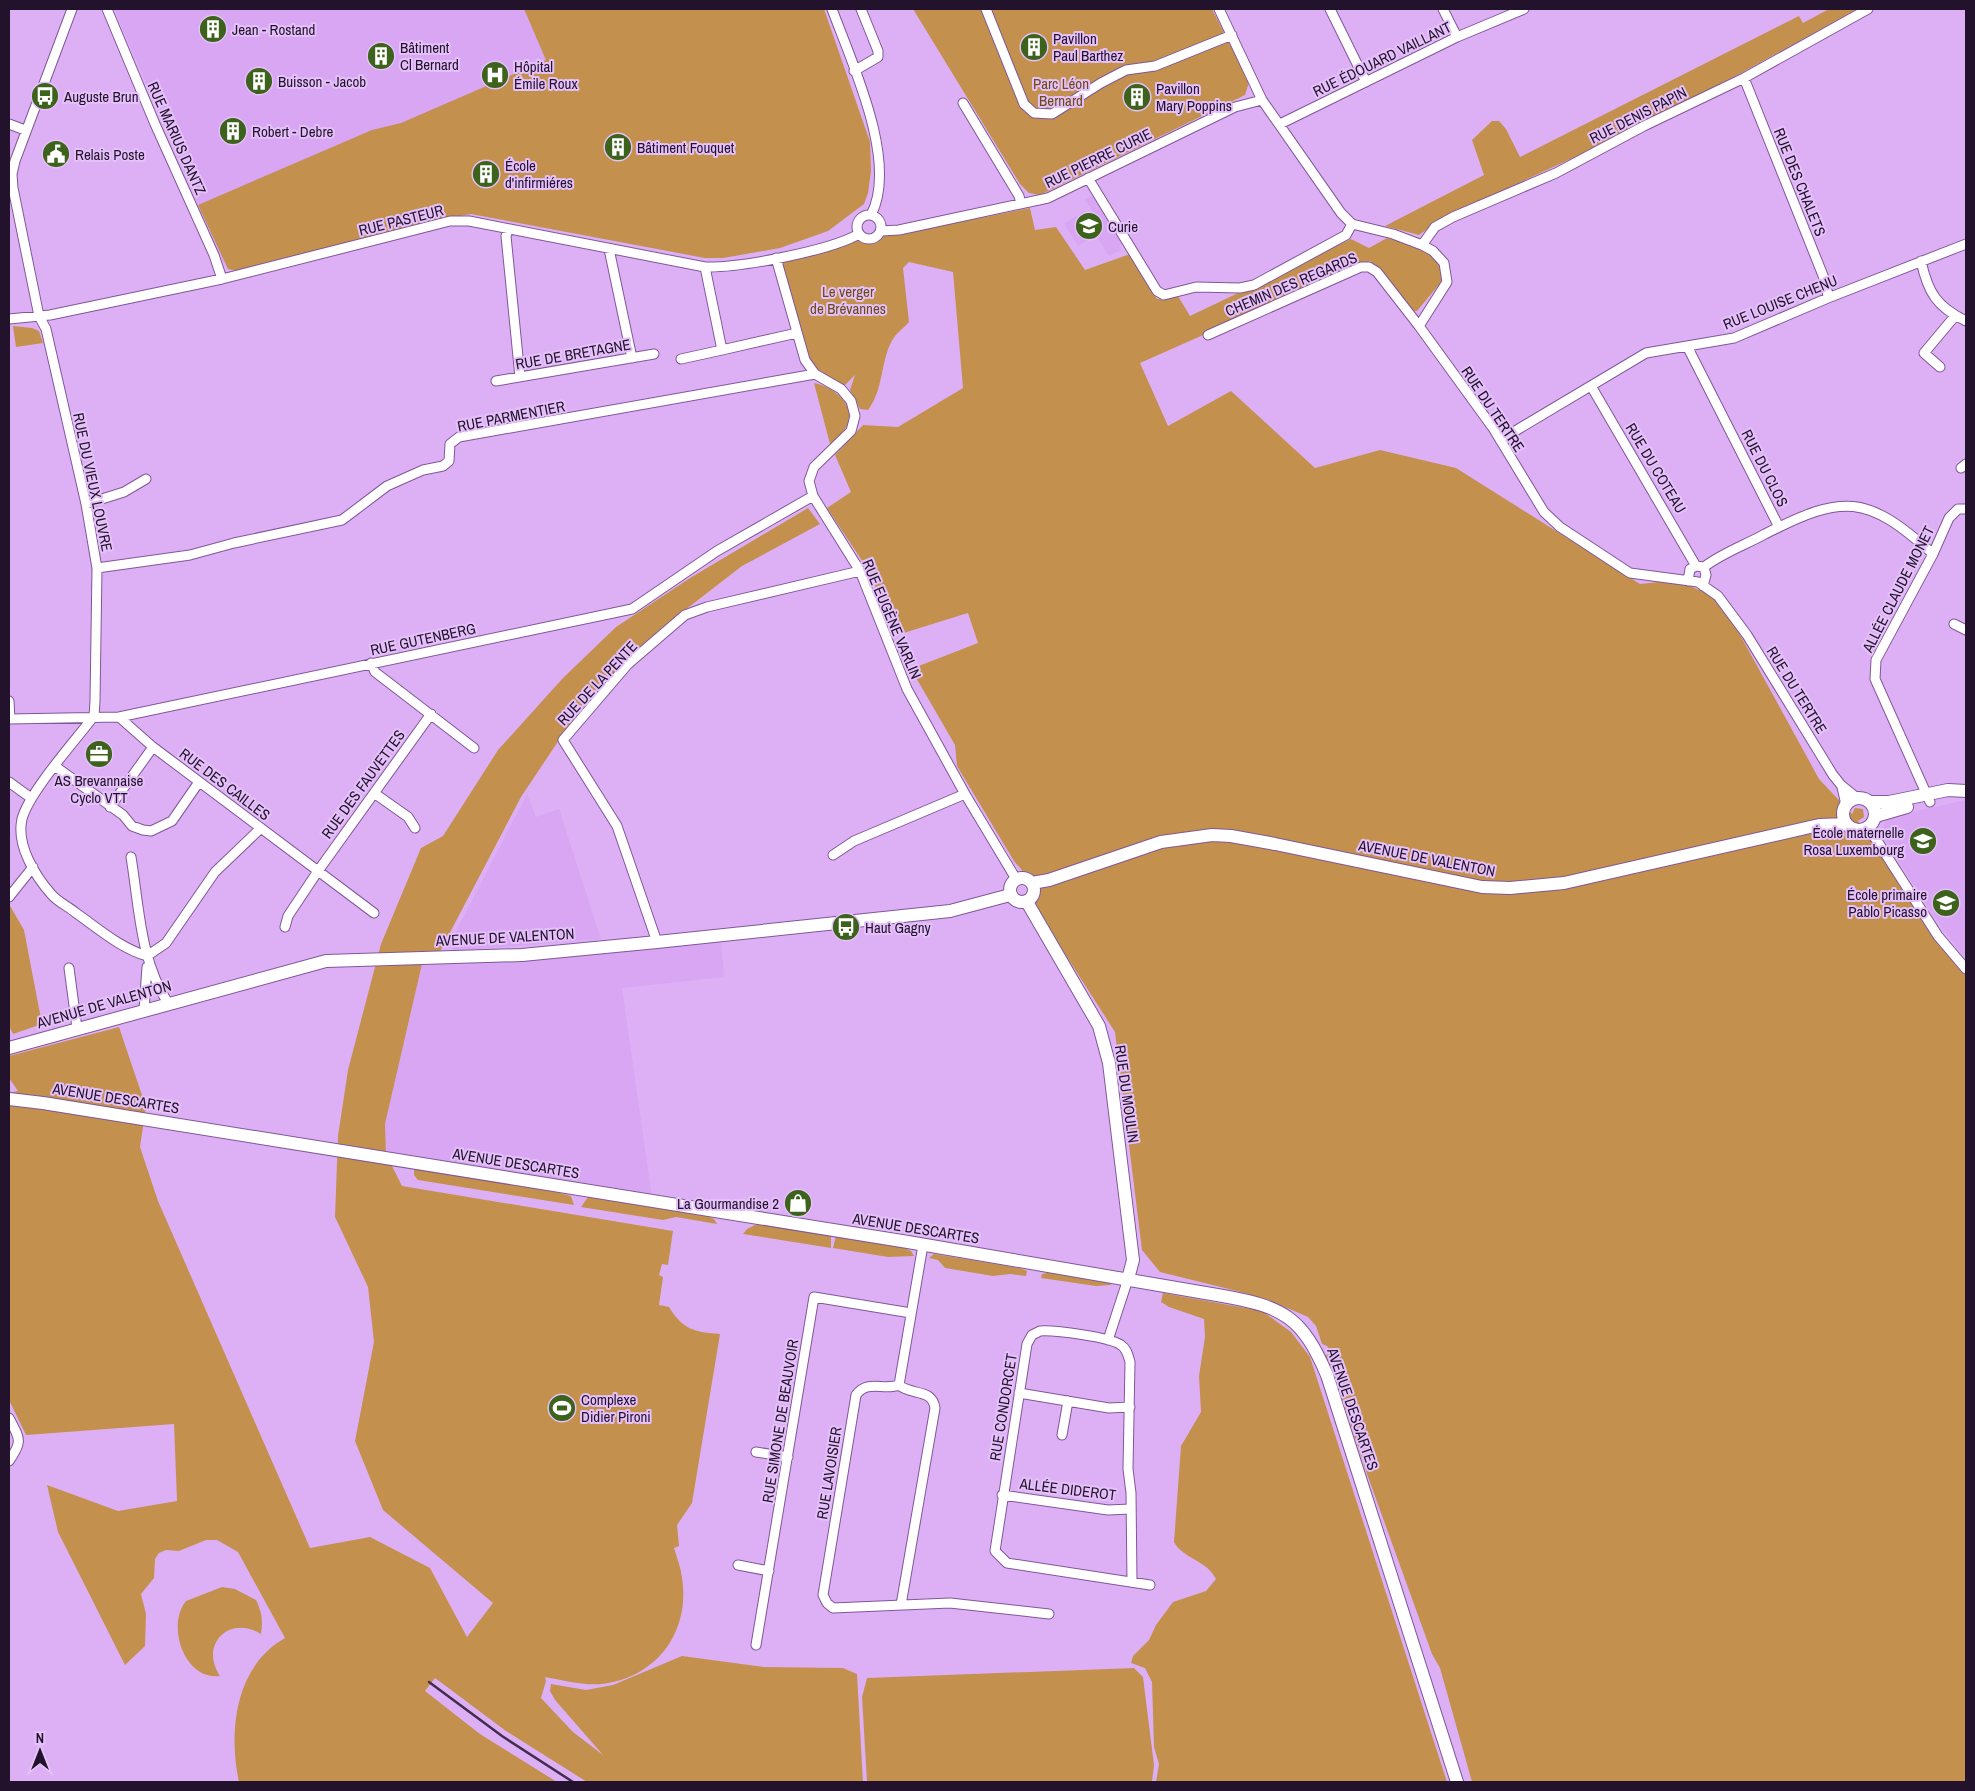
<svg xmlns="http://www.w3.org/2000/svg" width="1975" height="1791" font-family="'Archivo Narrow',sans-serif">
<rect width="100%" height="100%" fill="#ddb0f6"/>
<!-- built -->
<path fill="#d8a6f3" d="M 114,9 L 824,9 L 870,142 L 868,193 L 864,204 L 828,231 L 780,248 L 723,258 L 705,258 L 471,214 L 228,269 L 222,260 Z
M 1094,194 L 1123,243 L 1119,246 L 1121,250 L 1109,256 L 1096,235 L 1078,246 L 1064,223 L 1085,211 L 1087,215 L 1093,211 L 1084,200 Z
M 527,794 L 536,817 L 559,809 L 601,939 L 453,951 L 454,935 Z
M 1966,800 L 1966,959 L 1939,924 L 1881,834 L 1886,818 Z
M 721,941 L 724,977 L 622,988 L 652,1198 L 386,1155 L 385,1124 L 422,964 Z"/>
<!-- green -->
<path fill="#c3914d" d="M 524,9 L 824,9 L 870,142 L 871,171 L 868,193 L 864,204 L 828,231 L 780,248 L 723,258 L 705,258 L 471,214 L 454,217 L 238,271 L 228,269 L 198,205 L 372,130 L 401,123 L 546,60 Z
M 913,9 L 1212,9 L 1249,82 L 1245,95 L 1040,195 L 1029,193 L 1020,184 Z
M 1829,9 L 1857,9 L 1743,72 L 1603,144 L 1443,218 L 1419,235 L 1385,226 L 1484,175 L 1472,140 L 1492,121 L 1499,121 L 1506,129 L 1520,157 L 1799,16 L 1803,23 Z
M 1030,208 L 1035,230 L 1056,227 L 1085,270 L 1130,254 L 1157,299 L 1178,296 L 1190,316 L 1351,239 L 1369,248 L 1387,238 C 1412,244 1442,250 1442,281 L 1417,311 L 1411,311 L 1377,266 L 1370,261 L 1140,363 L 1168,426 L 1231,391 L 1315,468 L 1380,450 L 1456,468 L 1640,584 L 1677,580 L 1721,600 L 1819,779 L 1852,814 L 1855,808 L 1863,809 L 1864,817 L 1858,821 L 1966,969 L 1966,1782 L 1472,1782 L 1440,1668 L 1432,1654 L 1367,1474 L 1336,1381 L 1325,1356 L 1331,1353 L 1327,1346 L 1322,1344 L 1316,1326 L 1308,1317 L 1276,1303 L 1245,1293 L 1160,1272 L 1142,1250 L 1115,1032 L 1035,907 L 1036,887 L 1014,861 L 957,766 L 955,745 L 911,669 L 978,643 L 968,613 L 897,635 L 867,568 L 827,508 L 851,492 L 835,455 L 863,425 L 898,427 L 963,388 L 953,272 L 909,262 L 903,268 L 909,322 C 905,327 899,331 895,336 C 880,356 885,388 868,410 L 860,409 L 850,390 L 855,375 L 841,389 L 827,380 L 805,360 L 776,258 C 816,246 857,230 899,234 Z
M 13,326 L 32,328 L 39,331 L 43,343 L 16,347 Z
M 814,383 C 835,387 860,407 844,431 C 841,436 834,440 830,444 Z
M 808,508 L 820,524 L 742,566 L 663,627 L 587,698 L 521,797 L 434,963 L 422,964 L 385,1124 L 386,1154 L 402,1186 L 673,1231 L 668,1265 L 662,1264 L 659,1275 L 663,1277 L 659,1305 L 669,1307 C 683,1330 695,1332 720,1334 L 692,1503 L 677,1525 L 679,1546 L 674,1548 C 677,1558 681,1568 682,1578 C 690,1627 662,1671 613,1682 C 591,1688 567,1681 545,1677 L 546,1681 L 541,1698 L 573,1732 L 603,1755 L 555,1700 L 550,1691 L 551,1684 L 586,1690 L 613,1685 L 682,1656 L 764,1667 L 843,1668 L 857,1674 L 863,1782 L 587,1782 L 506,1731 L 435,1678 L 425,1691 L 480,1734 L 557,1782 L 239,1782 C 228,1732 235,1666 285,1638 L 238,1552 L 217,1540 L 206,1540 L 179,1551 L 166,1550 L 159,1553 L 155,1559 L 154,1578 L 141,1594 L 146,1614 L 145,1646 L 125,1665 L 58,1532 L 47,1485 L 118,1511 L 177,1501 L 174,1424 L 26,1435 L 9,1400 L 9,1093 L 18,1091 L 9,1078 L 9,1056 L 119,1027 L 146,1107 L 140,1147 L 158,1201 L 310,1548 L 370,1537 L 430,1568 L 467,1637 L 493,1603 L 383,1510 L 355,1441 L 374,1342 L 368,1287 L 335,1217 L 338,1136 L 348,1070 L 381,944 L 421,848 L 443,836 L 498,750 L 563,678 L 616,627 L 690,578 Z
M 9,904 L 24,930 L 42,1024 L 13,1034 L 9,1026 Z
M 414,1168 L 556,1190 L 556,1192 L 571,1196 L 574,1205 L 418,1180 L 414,1175 Z
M 588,1197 L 706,1215 L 714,1219 L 717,1224 L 676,1217 L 663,1220 L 581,1207 Z
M 757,1224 L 831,1235 L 831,1248 L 743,1234 L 747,1229 Z
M 836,1236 L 902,1247 L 911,1251 L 914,1256 L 888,1257 L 833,1248 Z
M 934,1254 L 1020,1268 L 1027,1271 L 1026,1276 L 1010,1274 L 993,1276 L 945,1268 L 938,1260 L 929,1258 Z
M 1053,1272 L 1113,1282 L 1110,1285 L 1096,1286 L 1041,1278 L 1042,1274 Z
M 1163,1293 L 1262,1311 L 1291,1332 L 1310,1357 L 1447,1782 L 1156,1782 L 1159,1764 L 1154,1747 L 1152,1682 L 1145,1668 L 1131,1663 L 1133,1656 L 1149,1640 L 1156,1625 L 1173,1602 L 1206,1591 L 1216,1579 C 1207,1560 1183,1559 1174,1542 L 1181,1446 L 1201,1412 L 1199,1376 L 1205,1337 L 1204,1319 L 1169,1307 L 1161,1302 Z
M 222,1587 L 235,1589 L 256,1600 C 262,1612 263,1621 261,1634 C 229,1614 199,1645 220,1676 C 184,1681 166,1625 186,1601 Z
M 1134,1668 L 1143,1677 L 1154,1765 L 1152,1782 L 867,1782 L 862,1697 L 867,1678 Z"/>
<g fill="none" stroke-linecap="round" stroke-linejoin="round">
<defs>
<path id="street" d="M 72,9 L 15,161 L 12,174 L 13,188 L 39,316 L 46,329 L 86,504 L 97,568 L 95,701 L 94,716 C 75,741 29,792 22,819 C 16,845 35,876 52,895 C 58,902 69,907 76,913 C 99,929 120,948 147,956
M 107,9 L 155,124 L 214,255 L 222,279
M 832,9 C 851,61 899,162 871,215
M 986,9 L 1024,104 L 1034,113 L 1052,114 L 1101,83 L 1126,70 L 1155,66 L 1232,35
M 1219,9 L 1262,100 L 1341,213 L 1352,224 L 1393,234 L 1422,245 L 1433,251 L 1444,263 L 1447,282 L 1419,326 L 1493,428 L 1544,512 L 1560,527 L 1630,573 L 1698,582 L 1718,596 L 1747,635 L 1833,775 L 1841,785 L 1857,798
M 1330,9 L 1366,82
M 1443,9 L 1457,37
M 854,71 L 878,57 L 878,51 L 861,9
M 1744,78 L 1826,283 L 1828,298
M 963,103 L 1019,196 L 1021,204
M 9,124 L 25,130
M 1280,124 L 1457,37 L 1524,9
M 1088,178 L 1157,291 L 1164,295 L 1196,287 L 1240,288 L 1254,285 L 1346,235 L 1352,224
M857 227a12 12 0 1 1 24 0a12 12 0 1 1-24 0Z
M 508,230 L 506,236 L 520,377
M 881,231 L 899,230 L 1048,198 L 1235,107 L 1262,100
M 1422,245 L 1435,227 L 1453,217 L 1556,173 L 1644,126 L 1744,78 L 1868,9
M 609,249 L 632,358
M 776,258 L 805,360 L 815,374 L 841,389 L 851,401 L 855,416 L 851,431 L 814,467 L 809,481 L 813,496 L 860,571 L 907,689 L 965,794 L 1016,879
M 1921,261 C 1928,293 1937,307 1966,321
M 705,267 L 722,350 L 797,333
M 9,319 L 50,315 L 222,279 L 450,221 L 469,221 L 705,267 C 739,268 829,251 859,234
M 1208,335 L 1361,267 L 1369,267 L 1377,272 L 1419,326
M 1687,346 L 1779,527
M 681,359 L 722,350
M 1940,367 L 1924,353 L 1955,316
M 496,381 L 654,354
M 1591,386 L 1696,566
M 1500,440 L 1646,353 L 1734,338 L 1828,298 L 1966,244
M 1961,468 L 1966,464
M 86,504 L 124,492 L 146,479
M 1704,567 C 1722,553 1745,545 1765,534 C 1844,494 1866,494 1933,554
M 97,568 L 190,555 L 234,543 L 342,520 L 387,486 L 423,470 L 443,466 L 449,461 L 450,444 L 459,437 L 815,374
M 1688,581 L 1690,569 L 1696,566 L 1704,567 L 1706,575 L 1703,586
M 1954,624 L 1966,630
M 371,663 L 375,672 L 474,748
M 9,701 L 10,719
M 119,717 L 153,747 L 374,913
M 9,719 L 119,717 L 632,609 L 717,551 L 813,496
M 56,767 L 123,815 L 132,826 L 143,830 L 151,831 L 172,821 L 199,782
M 9,782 L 31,798
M 1842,787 L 1846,805
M 374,793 L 408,817 L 415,828
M 1930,802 L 1875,679 L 1876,660 L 1933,554 L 1949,518 L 1958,509 L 1966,509
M 110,807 L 153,747
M 1866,829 L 1876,839 L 1938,936 L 1966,969
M 833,855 L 854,841 L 965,794
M 131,857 C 139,905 140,961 168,1003
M 9,897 L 33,867
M 285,927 L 288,916 L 318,871 L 431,714
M 657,942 L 617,826 L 563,740 L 628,664 L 685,615 L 707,607 L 860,571
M 147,956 L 166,943 L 215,872 L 261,828
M 69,968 L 77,1028
M 144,1010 L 147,967
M 1108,1340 L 1128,1279
M 899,1385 C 883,1391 868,1379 856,1395 L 823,1595 L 827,1603 L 833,1608 L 950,1603 L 1049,1614
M 899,1385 C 912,1396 932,1388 935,1408 L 901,1605
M 899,1385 L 923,1245
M 1019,1393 L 1109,1408 L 1130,1407
M 9,1418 C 20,1439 23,1441 9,1461
M 1062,1435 L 1068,1401
M 756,1452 L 788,1457
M 1002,1495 L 1108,1510 L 1131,1509
M 738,1565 L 769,1571
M 1132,1582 L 1131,1493 L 1128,1469 L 1130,1362 C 1128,1355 1127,1349 1121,1345 C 1110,1337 1055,1330 1040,1331 L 1032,1335 L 1027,1344 L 995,1551 L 1007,1563 L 1150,1585
M 756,1645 L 814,1297 L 911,1313"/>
<path id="secondary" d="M1843 814a16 16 0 1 1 32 0a16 16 0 1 1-32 0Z
M 1870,802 L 1889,802 L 1948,790 L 1966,791
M 1876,816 L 1907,807
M1010 890a12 12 0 1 1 24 0a12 12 0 1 1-24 0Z
M 1032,883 L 1049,880 L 1161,842 L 1212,835 L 1231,836 L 1275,844 L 1482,887 L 1510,888 L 1564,883 L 1819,825 L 1846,824
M 1027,902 L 1099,1026 L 1109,1063 L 1133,1260 L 1128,1279
M 9,1048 L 326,961 L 522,955 L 657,942 L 950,911 L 1010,895
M 9,1099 L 43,1103 L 908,1242 L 1223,1296 C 1284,1307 1302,1317 1327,1375 L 1457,1782"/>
</defs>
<!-- street casing -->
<use href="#street" stroke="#815797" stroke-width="11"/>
<!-- secondary casing -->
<use href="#secondary" stroke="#815797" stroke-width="14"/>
<!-- street -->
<use href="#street" stroke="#fff" stroke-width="9"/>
<!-- secondary -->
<use href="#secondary" stroke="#fff" stroke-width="12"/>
<!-- rail -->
<path stroke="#432d4f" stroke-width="2.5" d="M 429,1682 L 502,1736 L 573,1782"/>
</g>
<!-- icons -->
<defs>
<symbol id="building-disc" viewBox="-11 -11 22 22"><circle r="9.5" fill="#3d621c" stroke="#e5c1fa"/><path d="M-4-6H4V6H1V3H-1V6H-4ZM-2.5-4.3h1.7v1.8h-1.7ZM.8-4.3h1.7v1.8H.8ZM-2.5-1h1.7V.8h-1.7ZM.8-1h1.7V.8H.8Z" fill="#fff"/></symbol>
<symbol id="hospital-disc" viewBox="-11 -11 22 22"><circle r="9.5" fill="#3d621c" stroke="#e5c1fa"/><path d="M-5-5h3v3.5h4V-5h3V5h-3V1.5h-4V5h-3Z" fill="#fff"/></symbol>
<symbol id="bus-disc" viewBox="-11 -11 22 22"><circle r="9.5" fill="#3d621c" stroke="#e5c1fa"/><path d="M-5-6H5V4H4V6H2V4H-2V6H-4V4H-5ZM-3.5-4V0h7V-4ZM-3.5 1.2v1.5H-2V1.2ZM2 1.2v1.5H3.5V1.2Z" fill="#fff"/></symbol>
<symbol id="civic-disc" viewBox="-11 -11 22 22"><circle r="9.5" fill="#3d621c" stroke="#e5c1fa"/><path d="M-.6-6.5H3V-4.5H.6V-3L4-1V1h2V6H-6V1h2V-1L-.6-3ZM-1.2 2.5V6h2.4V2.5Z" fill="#fff"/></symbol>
<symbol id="school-disc" viewBox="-11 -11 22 22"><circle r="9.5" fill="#3d621c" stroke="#e5c1fa"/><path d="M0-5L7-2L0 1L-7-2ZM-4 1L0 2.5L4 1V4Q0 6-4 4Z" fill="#fff"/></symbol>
<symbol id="office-disc" viewBox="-11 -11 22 22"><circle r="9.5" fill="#3d621c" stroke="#e5c1fa"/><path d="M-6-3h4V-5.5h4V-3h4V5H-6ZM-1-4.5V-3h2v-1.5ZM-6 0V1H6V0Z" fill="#fff"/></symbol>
<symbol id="shop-disc" viewBox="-11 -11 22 22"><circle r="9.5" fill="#3d621c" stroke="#e5c1fa"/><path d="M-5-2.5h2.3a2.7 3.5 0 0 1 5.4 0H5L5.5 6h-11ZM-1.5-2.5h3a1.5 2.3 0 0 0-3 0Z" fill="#fff"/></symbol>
<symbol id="stadium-disc" viewBox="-11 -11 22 22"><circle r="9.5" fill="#3d621c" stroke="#e5c1fa"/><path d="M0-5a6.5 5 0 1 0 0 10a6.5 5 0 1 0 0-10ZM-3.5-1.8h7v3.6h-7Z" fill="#fff"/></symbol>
</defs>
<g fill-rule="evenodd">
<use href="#building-disc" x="197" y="13" width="32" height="32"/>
<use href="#building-disc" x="1018" y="31" width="32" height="32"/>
<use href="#building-disc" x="365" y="40" width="32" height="32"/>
<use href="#hospital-disc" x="479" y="59" width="32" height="32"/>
<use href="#building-disc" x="243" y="65" width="32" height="32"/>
<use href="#bus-disc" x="29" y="80" width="32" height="32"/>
<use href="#building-disc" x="1121" y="81" width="32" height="32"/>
<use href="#building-disc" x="217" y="115" width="32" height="32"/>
<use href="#building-disc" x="602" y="131" width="32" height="32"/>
<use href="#civic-disc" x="40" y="138" width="32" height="32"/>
<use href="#building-disc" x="470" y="158" width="32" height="32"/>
<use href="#school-disc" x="1073" y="210" width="32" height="32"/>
<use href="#office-disc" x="83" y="738" width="32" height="32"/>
<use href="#school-disc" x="1907" y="825" width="32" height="32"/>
<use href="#school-disc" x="1930" y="887" width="32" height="32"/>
<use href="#bus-disc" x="830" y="911" width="32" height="32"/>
<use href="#shop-disc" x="782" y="1187" width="32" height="32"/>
<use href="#stadium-disc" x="546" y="1392" width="32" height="32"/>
</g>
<g text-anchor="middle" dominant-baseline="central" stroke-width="4" stroke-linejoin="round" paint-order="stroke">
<!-- poi labels -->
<g font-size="15" fill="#23122c" stroke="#e5c1fa" text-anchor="start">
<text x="232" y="29">Jean - Rostand</text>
<text x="1053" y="38">Pavillon<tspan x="1053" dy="17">Paul Barthez</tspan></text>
<text x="400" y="47">Bâtiment<tspan x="400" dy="17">Cl Bernard</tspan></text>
<text x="514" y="66">Hôpital<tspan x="514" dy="17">Émile Roux</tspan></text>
<text x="278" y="81">Buisson - Jacob</text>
<text x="1156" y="88">Pavillon<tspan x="1156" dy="17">Mary Poppins</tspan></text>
<text x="64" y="96">Auguste Brun</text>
<text x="252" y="131">Robert - Debre</text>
<text x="637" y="147">Bâtiment Fouquet</text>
<text x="75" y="154">Relais Poste</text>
<text x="505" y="165">École<tspan x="505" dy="17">d'infirmiéres</tspan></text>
<text x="1108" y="226">Curie</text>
<text x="99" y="780" text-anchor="middle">AS Brevannaise<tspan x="99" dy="17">Cyclo VTT</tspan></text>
<text x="1904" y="832" text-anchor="end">École maternelle<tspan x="1904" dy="17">Rosa Luxembourg</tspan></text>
<text x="1927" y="894" text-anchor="end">École primaire<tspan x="1927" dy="17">Pablo Picasso</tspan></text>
<text x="865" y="927">Haut Gagny</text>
<text x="779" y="1203" text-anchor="end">La Gourmandise 2</text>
<text x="581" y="1399">Complexe<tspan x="581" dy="17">Didier Pironi</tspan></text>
</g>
<!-- street labels -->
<g font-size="15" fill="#23122c" stroke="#e5c1fa">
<text transform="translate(1382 59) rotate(-26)">RUE ÉDOUARD VAILLANT</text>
<text transform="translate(1638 115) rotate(-27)">RUE DENIS PAPIN</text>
<text transform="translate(177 138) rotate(66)">RUE MARIUS DANTZ</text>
<text transform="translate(1098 158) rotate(-26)">RUE PIERRE CURIE</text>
<text transform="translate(1800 182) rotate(68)">RUE DES CHALETS</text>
<text transform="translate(401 220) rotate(-14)">RUE PASTEUR</text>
<text transform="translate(1291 284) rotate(-23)">CHEMIN DES REGARDS</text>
<text transform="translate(1780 302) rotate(-22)">RUE LOUISE CHENU</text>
<text transform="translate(573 354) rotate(-10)">RUE DE BRETAGNE</text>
<text transform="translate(1493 409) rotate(56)">RUE DU TERTRE</text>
<text transform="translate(511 416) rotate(-11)">RUE PARMENTIER</text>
<text transform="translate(1656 468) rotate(59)">RUE DU COTEAU</text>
<text transform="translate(1765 468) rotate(63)">RUE DU CLOS</text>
<text transform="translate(93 482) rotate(78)">RUE DU VIEUX LOUVRE</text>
<text transform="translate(1898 589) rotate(-63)">ALLÉE CLAUDE MONET</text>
<text transform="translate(892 619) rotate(67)">RUE EUGÈNE VARLIN</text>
<text transform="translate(423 639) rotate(-12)">RUE GUTENBERG</text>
<text transform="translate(597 683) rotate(-47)">RUE DE LA PENTE</text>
<text transform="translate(1797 690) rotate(58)">RUE DU TERTRE</text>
<text transform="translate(225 784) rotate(37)">RUE DES CAILLES</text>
<text transform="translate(363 784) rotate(-54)">RUE DES FAUVETTES</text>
<text transform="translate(1427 858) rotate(11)">AVENUE DE VALENTON</text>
<text transform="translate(505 937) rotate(-3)">AVENUE DE VALENTON</text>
<text transform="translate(104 1004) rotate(-16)">AVENUE DE VALENTON</text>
<text transform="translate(1127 1094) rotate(82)">RUE DU MOULIN</text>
<text transform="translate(116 1098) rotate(9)">AVENUE DESCARTES</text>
<text transform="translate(516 1163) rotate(9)">AVENUE DESCARTES</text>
<text transform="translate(916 1228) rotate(9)">AVENUE DESCARTES</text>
<text transform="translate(1003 1407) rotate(-81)">RUE CONDORCET</text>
<text transform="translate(1353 1409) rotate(71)">AVENUE DESCARTES</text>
<text transform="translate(780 1421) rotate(-81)">RUE SIMONE DE BEAUVOIR</text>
<text transform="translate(829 1473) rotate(-81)">RUE LAVOISIER</text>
<text transform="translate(1068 1489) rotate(7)">ALLÉE DIDEROT</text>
</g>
<!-- park labels -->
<g font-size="15" fill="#6b4a18" stroke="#e5c1fa">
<text x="1061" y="83">Parc Léon<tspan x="1061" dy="17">Bernard</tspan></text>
<text x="848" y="291">Le verger<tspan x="848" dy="17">de Brévannes</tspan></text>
</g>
</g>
<!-- border -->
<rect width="1975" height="1791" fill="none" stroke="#23122c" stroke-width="20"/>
<!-- north arrow -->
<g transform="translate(40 1751)" stroke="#e5c1fa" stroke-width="4" paint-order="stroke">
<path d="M0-4L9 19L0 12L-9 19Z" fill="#23122c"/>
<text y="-8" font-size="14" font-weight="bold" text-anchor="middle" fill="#23122c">N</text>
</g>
</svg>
